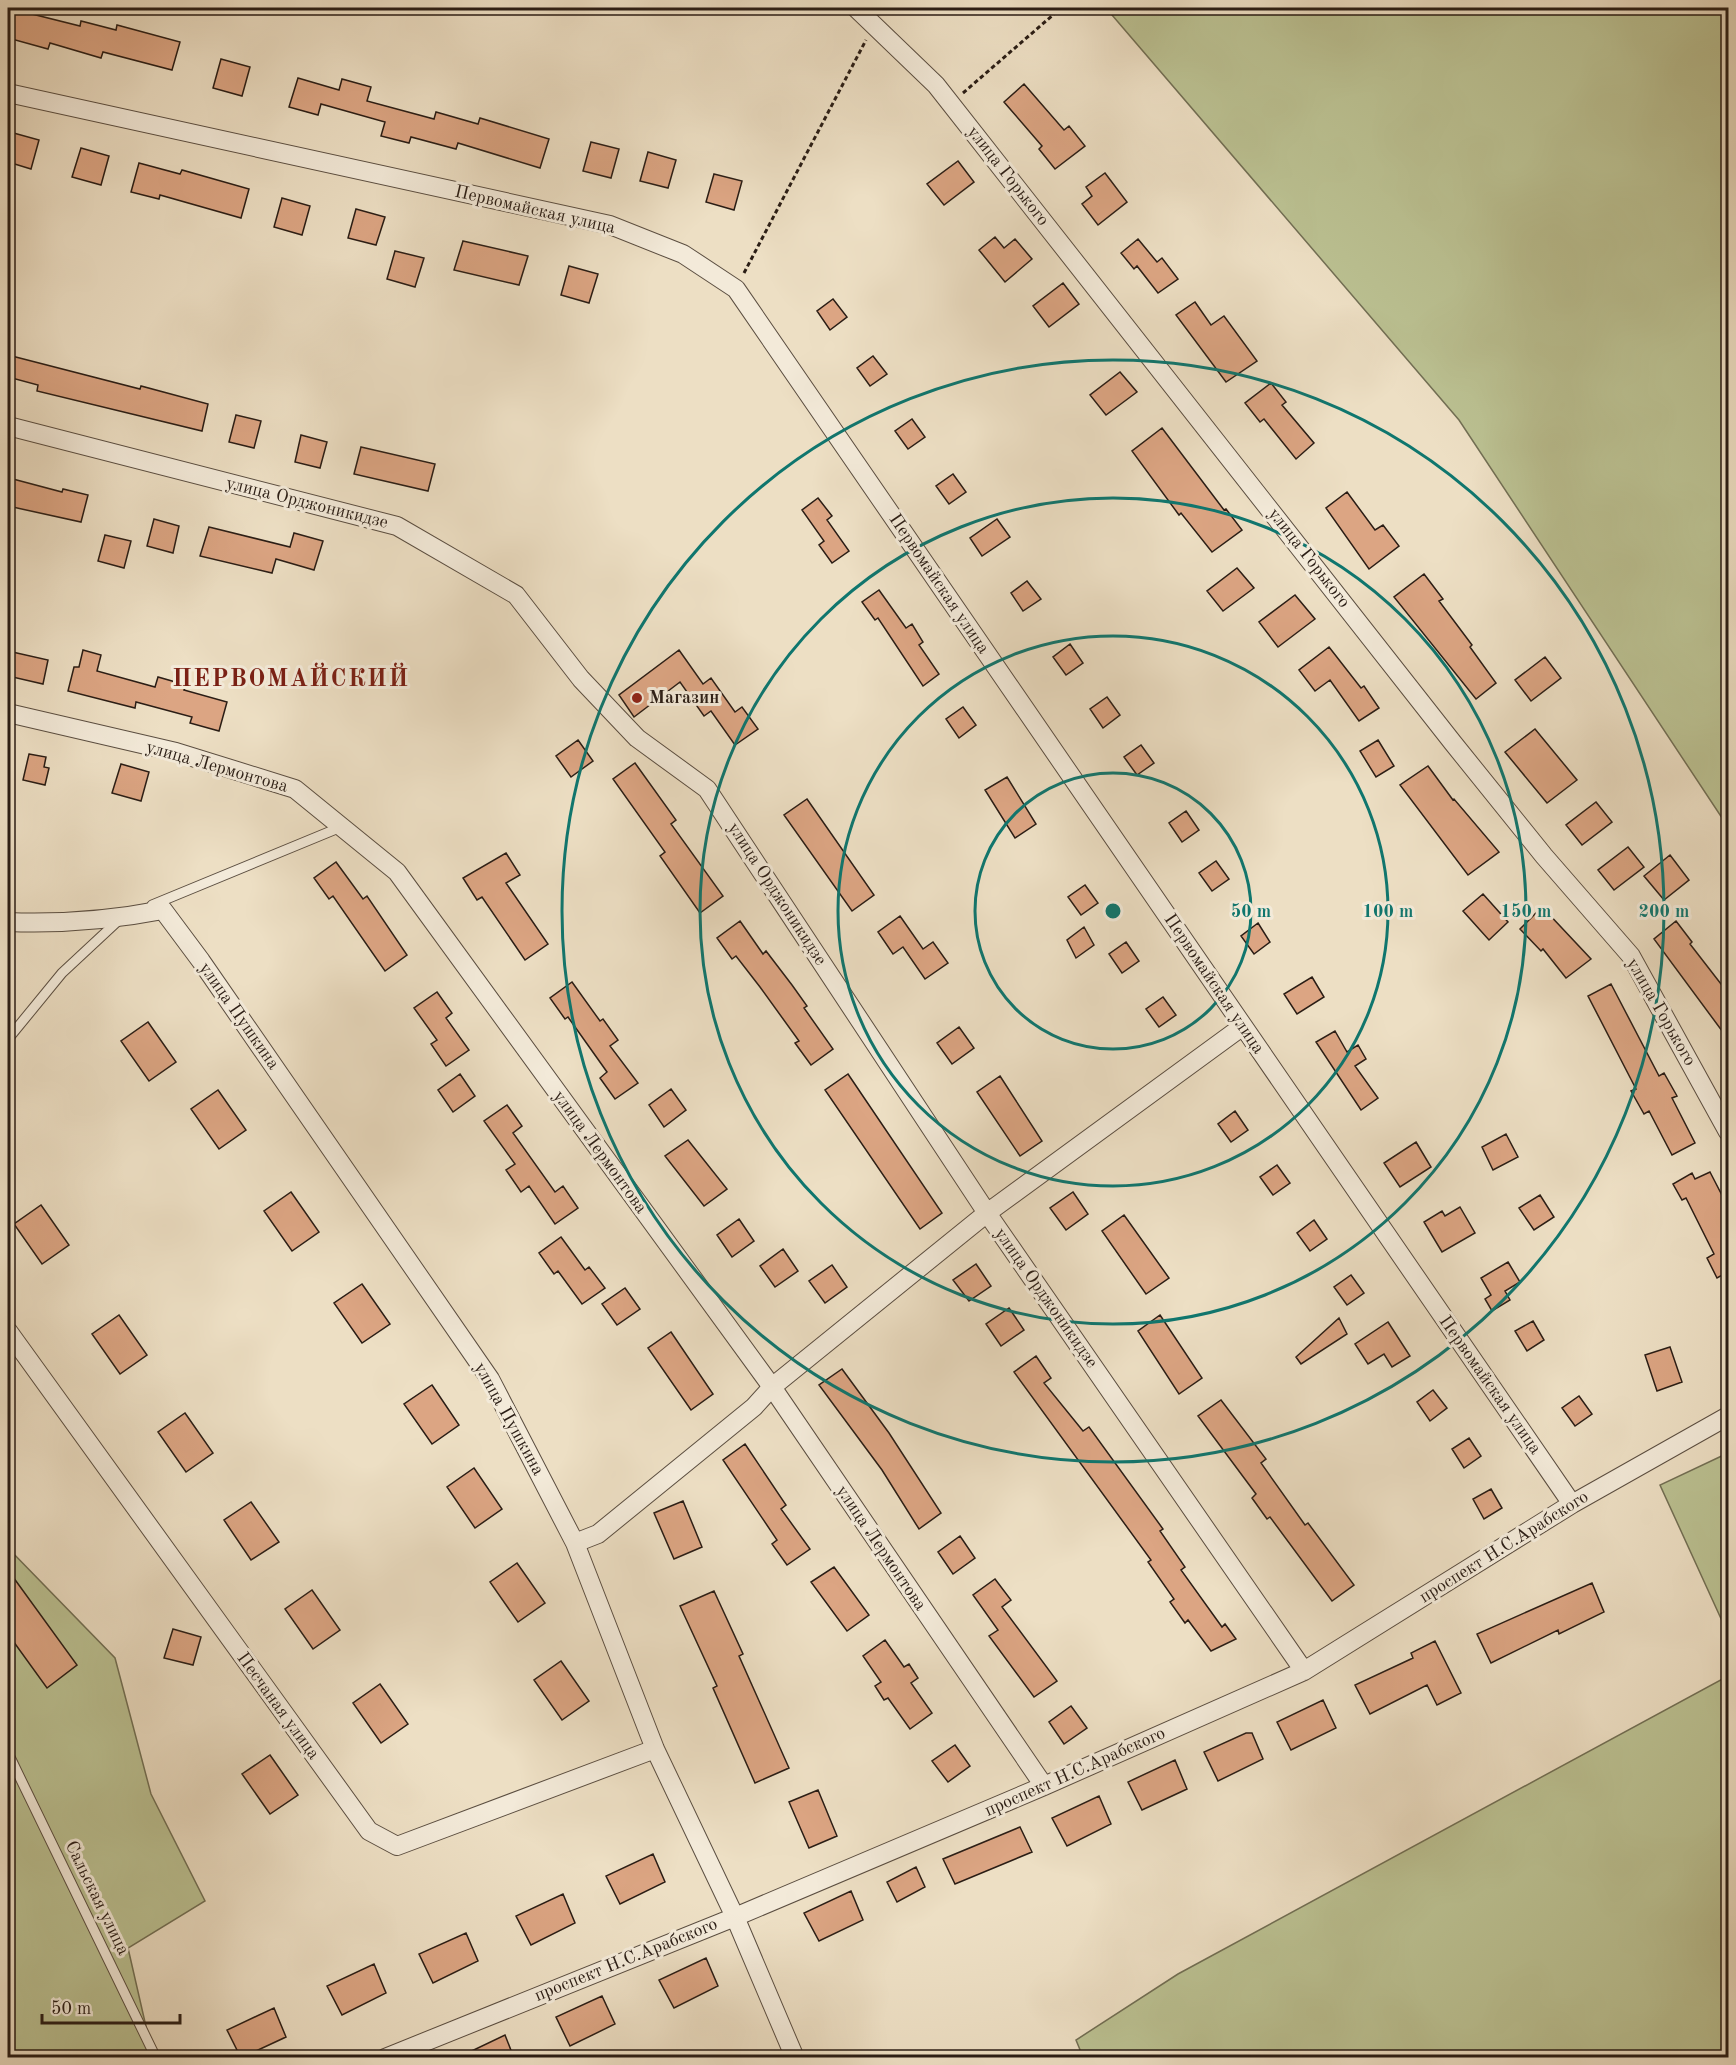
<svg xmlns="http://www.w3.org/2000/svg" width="1736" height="2065" font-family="'Old Standard TT',serif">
<rect width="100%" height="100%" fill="#eddfc4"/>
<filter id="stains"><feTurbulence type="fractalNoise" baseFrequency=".00333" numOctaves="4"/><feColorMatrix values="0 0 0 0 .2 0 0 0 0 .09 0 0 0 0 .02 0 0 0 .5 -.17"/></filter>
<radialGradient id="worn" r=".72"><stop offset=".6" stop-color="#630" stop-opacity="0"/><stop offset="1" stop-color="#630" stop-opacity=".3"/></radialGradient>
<!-- green -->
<path fill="#bbc192" stroke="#726f54" stroke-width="1.5" d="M 1106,8 L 1728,8 L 1728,827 L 1459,420 Z
M 1728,1453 L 1728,1634 L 1660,1485 Z
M 8,1548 L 115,1658 L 151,1794 L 205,1901 L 128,1948 L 153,2057 L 8,2057 Z
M 1728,1676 L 1728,2057 L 1083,2057 L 1076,2040 L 1178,1974 Z"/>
<!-- building -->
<path fill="#dca583" stroke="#2a1d15" stroke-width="1.5" d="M 8,8 L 80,26 L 81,21 L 116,30 L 117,25 L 180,42 L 172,70 L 103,52 L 101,58 L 50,43 L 48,49 L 8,38 Z
M 221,59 L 250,67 L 242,96 L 213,88 Z
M 298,78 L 339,90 L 342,79 L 371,87 L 367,101 L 434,119 L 436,112 L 478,124 L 480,118 L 549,139 L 540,168 L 458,143 L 456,149 L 411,137 L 409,143 L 381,136 L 385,122 L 321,104 L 318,115 L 289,107 Z
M 1024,84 L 1064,130 L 1069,126 L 1085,146 L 1055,169 L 1039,149 L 1042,146 L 1004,102 Z
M 10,132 L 39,140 L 31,169 L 8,162 Z
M 591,142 L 619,149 L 611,178 L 583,171 Z
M 81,148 L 109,156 L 101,185 L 72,177 Z
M 648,152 L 676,160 L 668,188 L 640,181 Z
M 958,161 L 974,182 L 944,205 L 927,184 Z
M 139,163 L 180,174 L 182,170 L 249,189 L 241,218 L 160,195 L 159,199 L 131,192 Z
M 1105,173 L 1127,202 L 1098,225 L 1082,204 L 1092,196 L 1086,187 Z
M 714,174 L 742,181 L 734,210 L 706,202 Z
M 282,198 L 310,206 L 302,235 L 274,227 Z
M 356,209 L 385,217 L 376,245 L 348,238 Z
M 995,237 L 1004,248 L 1015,239 L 1032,259 L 1005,282 L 979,250 Z
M 1138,239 L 1157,262 L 1162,258 L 1178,279 L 1158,293 L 1137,266 L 1134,269 L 1121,253 Z
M 463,241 L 528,256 L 519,285 L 454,270 Z
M 395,251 L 424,258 L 415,287 L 387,279 Z
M 569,266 L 598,274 L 589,303 L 561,295 Z
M 1063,283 L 1079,304 L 1049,327 L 1033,306 Z
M 833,299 L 847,317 L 830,330 L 817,311 Z
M 1195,302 L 1211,325 L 1224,316 L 1257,361 L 1226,382 L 1176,315 Z
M 8,355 L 140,389 L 141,386 L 208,404 L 202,431 L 37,391 L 38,385 L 8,377 Z
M 873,356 L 887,374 L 870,386 L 857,368 Z
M 1120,372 L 1137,392 L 1106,415 L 1090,395 Z
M 1271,383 L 1286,402 L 1282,405 L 1314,443 L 1296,459 L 1264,419 L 1260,422 L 1245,403 Z
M 236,415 L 261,421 L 254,448 L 229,442 Z
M 912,419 L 925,437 L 908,449 L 895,431 Z
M 1162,428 L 1224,510 L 1226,509 L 1242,530 L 1212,552 L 1181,513 L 1179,515 L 1132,451 Z
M 301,435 L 327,442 L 320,468 L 295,462 Z
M 361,447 L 435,464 L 428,491 L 354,474 Z
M 953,474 L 966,492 L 949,504 L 936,486 Z
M 13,479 L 62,492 L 63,489 L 88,495 L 81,522 L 8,506 Z
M 1347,492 L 1375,530 L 1383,525 L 1399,546 L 1369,569 L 1326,508 Z
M 818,498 L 832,516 L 827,520 L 849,551 L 832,563 L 819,545 L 824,541 L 802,510 Z
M 154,519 L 179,526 L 173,553 L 147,546 Z
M 997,519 L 1010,537 L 982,556 L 970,538 Z
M 209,527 L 290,547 L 294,533 L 323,541 L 314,570 L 276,559 L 272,573 L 200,556 Z
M 105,535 L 131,541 L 124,568 L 98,561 Z
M 1237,568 L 1254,588 L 1223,611 L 1207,591 Z
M 1424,574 L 1443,599 L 1439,601 L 1472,645 L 1470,647 L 1496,683 L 1476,699 L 1394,597 Z
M 1027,581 L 1041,599 L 1023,611 L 1011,593 Z
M 879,590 L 906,628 L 912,624 L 923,642 L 919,645 L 939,674 L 923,686 L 878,618 L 875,620 L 862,602 Z
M 1295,595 L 1315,619 L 1278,647 L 1259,622 Z
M 1070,644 L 1083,663 L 1066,675 L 1053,657 Z
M 1329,647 L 1361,688 L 1364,686 L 1379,708 L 1359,721 L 1330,680 L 1315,691 L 1299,670 Z
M 83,650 L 101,655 L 97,671 L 155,687 L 158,677 L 186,685 L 184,690 L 227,702 L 219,731 L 190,723 L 192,717 L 136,702 L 135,708 L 68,691 L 74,667 L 79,667 Z
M 679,650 L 703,684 L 711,678 L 735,712 L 742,707 L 758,729 L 735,745 L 711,711 L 704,716 L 680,682 L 634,717 L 619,695 Z
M 8,651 L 48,660 L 43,684 L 8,676 Z
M 1545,657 L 1561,678 L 1531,701 L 1515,680 Z
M 1107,697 L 1120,715 L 1103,728 L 1090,709 Z
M 963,707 L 976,725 L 959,738 L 946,719 Z
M 1535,729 L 1577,780 L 1547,803 L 1505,752 Z
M 578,740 L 593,761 L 571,777 L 556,756 Z
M 1378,740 L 1394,766 L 1376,777 L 1360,751 Z
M 1141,745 L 1154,763 L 1137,775 L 1124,757 Z
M 29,754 L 46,757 L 44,767 L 49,768 L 45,785 L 23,780 Z
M 635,763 L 676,820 L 671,824 L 723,896 L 700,913 L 660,856 L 665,852 L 613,779 Z
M 121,764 L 149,772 L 141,801 L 112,793 Z
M 1428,766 L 1453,800 L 1454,799 L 1499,852 L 1468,875 L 1400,785 Z
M 1007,777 L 1036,824 L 1015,838 L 985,790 Z
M 807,799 L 874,895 L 852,911 L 784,815 Z
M 1596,802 L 1612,822 L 1582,845 L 1566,825 Z
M 1186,811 L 1199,830 L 1182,842 L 1169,823 Z
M 1628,847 L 1644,867 L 1614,890 L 1598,870 Z
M 506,853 L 520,875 L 506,883 L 548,944 L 525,960 L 482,897 L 477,900 L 463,878 Z
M 1670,855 L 1689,880 L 1664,900 L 1644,876 Z
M 1216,861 L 1229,879 L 1212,891 L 1199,873 Z
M 336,862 L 363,899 L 367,896 L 407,955 L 385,971 L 333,896 L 329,899 L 314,878 Z
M 1085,885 L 1098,903 L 1081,915 L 1068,897 Z
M 1483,894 L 1508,922 L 1489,940 L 1463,911 Z
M 1539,910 L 1541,913 L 1545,910 L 1591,959 L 1566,978 L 1543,949 L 1541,951 L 1520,929 Z
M 900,916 L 923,949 L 933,942 L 948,963 L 925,979 L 903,947 L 893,954 L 878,932 Z
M 740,921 L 763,954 L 766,951 L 792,985 L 807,1006 L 804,1008 L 833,1049 L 811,1065 L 795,1043 L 799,1041 L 760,987 L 736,956 L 732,959 L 717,938 Z
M 1676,921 L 1692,942 L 1690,944 L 1728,993 L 1728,1039 L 1654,939 Z
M 1258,923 L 1270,942 L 1254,954 L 1241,936 Z
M 1084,927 L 1094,945 L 1076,958 L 1067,940 Z
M 1126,942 L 1139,961 L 1122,973 L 1109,954 Z
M 1312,977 L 1324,997 L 1297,1014 L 1284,994 Z
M 572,982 L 600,1021 L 603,1019 L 618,1040 L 610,1046 L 638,1083 L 615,1099 L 600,1078 L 607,1072 L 568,1017 L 565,1019 L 550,998 Z
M 1611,984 L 1659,1076 L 1664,1073 L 1677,1096 L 1672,1098 L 1695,1143 L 1672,1155 L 1649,1111 L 1644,1114 L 1631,1091 L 1636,1089 L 1588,996 Z
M 437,992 L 452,1013 L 446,1018 L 469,1050 L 446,1066 L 431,1044 L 437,1040 L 414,1008 Z
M 1163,997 L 1176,1015 L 1159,1027 L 1146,1009 Z
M 148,1022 L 176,1062 L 149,1081 L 121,1041 Z
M 959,1027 L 974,1048 L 952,1064 L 937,1043 Z
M 1335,1031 L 1347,1052 L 1358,1045 L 1366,1059 L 1355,1066 L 1378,1098 L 1361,1110 L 1316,1042 Z
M 460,1074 L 475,1096 L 453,1112 L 438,1090 Z
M 848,1074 L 942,1213 L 920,1229 L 825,1090 Z
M 1000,1076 L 1042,1141 L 1020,1156 L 977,1092 Z
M 671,1089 L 686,1110 L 664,1127 L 649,1105 Z
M 218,1090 L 246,1130 L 219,1149 L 191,1109 Z
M 507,1105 L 522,1126 L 513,1133 L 555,1192 L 563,1186 L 578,1208 L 555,1224 L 529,1186 L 521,1192 L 506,1170 L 515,1164 L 484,1121 Z
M 1235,1111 L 1248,1130 L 1231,1142 L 1218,1124 Z
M 1506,1134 L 1518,1157 L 1493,1170 L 1482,1147 Z
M 688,1140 L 727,1189 L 704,1206 L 665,1156 Z
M 1416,1142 L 1431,1167 L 1400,1187 L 1384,1163 Z
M 1277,1165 L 1290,1183 L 1273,1195 L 1260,1177 Z
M 1710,1172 L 1728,1207 L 1728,1283 L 1724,1274 L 1717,1278 L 1707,1258 L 1714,1254 L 1686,1198 L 1682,1200 L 1673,1184 L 1692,1173 L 1695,1179 Z
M 291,1192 L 319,1232 L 292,1251 L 264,1211 Z
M 1073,1192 L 1088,1214 L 1066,1230 L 1050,1208 Z
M 1540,1195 L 1554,1217 L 1534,1230 L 1519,1208 Z
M 41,1205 L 69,1245 L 42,1264 L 14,1224 Z
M 1460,1207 L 1475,1233 L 1442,1252 L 1424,1222 L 1442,1211 L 1445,1216 Z
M 1124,1215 L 1169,1278 L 1146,1294 L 1102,1231 Z
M 739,1219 L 754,1241 L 732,1257 L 717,1235 Z
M 1314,1220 L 1327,1239 L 1310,1251 L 1297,1233 Z
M 561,1237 L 585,1270 L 589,1267 L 605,1288 L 582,1304 L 558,1271 L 554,1274 L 539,1253 Z
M 783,1249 L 798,1271 L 775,1287 L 760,1266 Z
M 1508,1262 L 1520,1282 L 1505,1291 L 1510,1300 L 1492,1311 L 1485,1299 L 1491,1295 L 1481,1278 Z
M 976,1264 L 991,1286 L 969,1301 L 953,1280 Z
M 832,1265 L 847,1287 L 825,1303 L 809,1281 Z
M 1351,1275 L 1364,1293 L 1347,1305 L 1334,1287 Z
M 362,1284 L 390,1324 L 362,1343 L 334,1303 Z
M 625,1288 L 640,1309 L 617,1325 L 602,1304 Z
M 1009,1308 L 1024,1330 L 1001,1346 L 986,1324 Z
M 119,1315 L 147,1355 L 120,1374 L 92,1334 Z
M 1160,1315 L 1202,1378 L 1179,1394 L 1138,1331 Z
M 1339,1318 L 1347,1334 L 1301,1364 L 1296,1357 Z
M 1533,1321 L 1544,1340 L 1527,1351 L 1515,1331 Z
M 1388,1322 L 1410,1356 L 1392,1367 L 1384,1354 L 1368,1364 L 1355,1344 Z
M 671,1332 L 713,1394 L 691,1410 L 648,1348 Z
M 1670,1347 L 1682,1382 L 1657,1391 L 1645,1355 Z
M 1036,1356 L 1051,1378 L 1044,1383 L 1083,1431 L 1089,1427 L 1163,1529 L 1160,1531 L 1185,1567 L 1181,1570 L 1222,1627 L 1225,1624 L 1236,1639 L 1211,1651 L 1188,1620 L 1185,1623 L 1170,1602 L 1174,1599 L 1148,1562 L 1151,1560 L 1014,1372 Z
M 842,1369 L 889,1433 L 941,1513 L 919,1529 L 882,1470 L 819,1385 Z
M 432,1385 L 459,1425 L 432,1444 L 404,1404 Z
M 1433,1390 L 1447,1408 L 1430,1421 L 1417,1402 Z
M 1579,1396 L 1592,1414 L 1575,1426 L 1562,1408 Z
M 1221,1400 L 1266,1459 L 1261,1463 L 1305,1525 L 1308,1523 L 1354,1585 L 1332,1601 L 1270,1517 L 1267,1519 L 1252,1498 L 1256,1494 L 1198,1416 Z
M 185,1413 L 213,1453 L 186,1472 L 158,1432 Z
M 1469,1438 L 1481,1456 L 1464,1468 L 1452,1449 Z
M 745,1444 L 786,1505 L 781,1509 L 810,1549 L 787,1565 L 772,1544 L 777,1540 L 723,1460 Z
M 474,1468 L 502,1509 L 475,1528 L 447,1487 Z
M 1491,1489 L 1502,1508 L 1484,1519 L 1473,1499 Z
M 683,1501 L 702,1547 L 674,1559 L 654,1513 Z
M 251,1502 L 279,1542 L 251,1560 L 224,1520 Z
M 960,1536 L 975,1558 L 953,1574 L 938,1552 Z
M 517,1563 L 545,1603 L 518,1622 L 490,1582 Z
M 834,1567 L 869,1615 L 847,1631 L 811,1582 Z
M 8,1570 L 77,1665 L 47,1688 L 8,1634 Z
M 995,1579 L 1011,1600 L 1002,1607 L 1057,1681 L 1034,1697 L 989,1636 L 998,1630 L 973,1595 Z
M 1592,1583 L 1604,1612 L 1559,1634 L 1558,1630 L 1491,1663 L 1477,1634 Z
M 312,1590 L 340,1630 L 313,1649 L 285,1609 Z
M 714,1591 L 743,1654 L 739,1656 L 789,1768 L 755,1783 L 713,1688 L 717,1686 L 680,1606 Z
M 173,1629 L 201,1637 L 193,1665 L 164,1658 Z
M 885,1640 L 904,1667 L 909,1664 L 918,1678 L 911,1683 L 932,1713 L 910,1729 L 888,1698 L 884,1700 L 875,1686 L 881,1682 L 863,1656 Z
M 1435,1641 L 1461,1693 L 1437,1705 L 1427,1685 L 1370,1714 L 1355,1685 L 1413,1658 L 1411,1653 Z
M 561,1661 L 589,1701 L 562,1720 L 534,1680 Z
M 380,1684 L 408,1724 L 381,1743 L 353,1703 Z
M 1323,1700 L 1336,1728 L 1291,1750 L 1277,1722 Z
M 1071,1706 L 1087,1728 L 1064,1744 L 1049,1722 Z
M 1246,1733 L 1252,1733 L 1263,1759 L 1218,1781 L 1204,1752 Z
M 955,1745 L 970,1766 L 948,1782 L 932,1761 Z
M 270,1755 L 298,1795 L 270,1814 L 242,1774 Z
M 1175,1760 L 1187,1789 L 1142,1810 L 1128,1782 Z
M 818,1790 L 837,1836 L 809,1848 L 789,1802 Z
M 1099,1796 L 1111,1824 L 1067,1846 L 1052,1818 Z
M 1020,1827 L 1032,1852 L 955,1884 L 943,1859 Z
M 653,1854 L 665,1882 L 620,1904 L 606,1876 Z
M 916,1867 L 925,1887 L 897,1902 L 887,1882 Z
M 851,1891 L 863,1920 L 819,1941 L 804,1913 Z
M 563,1894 L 575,1923 L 531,1945 L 516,1916 Z
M 466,1933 L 478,1961 L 433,1983 L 419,1954 Z
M 706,1958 L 718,1986 L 674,2008 L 659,1980 Z
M 374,1964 L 386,1993 L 342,2015 L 327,1986 Z
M 602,1996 L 615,2024 L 570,2046 L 556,2017 Z
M 274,2008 L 286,2037 L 241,2058 L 227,2030 Z
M 505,2035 L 514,2058 L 457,2058 Z"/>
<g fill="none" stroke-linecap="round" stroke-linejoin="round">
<defs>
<path id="lane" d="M 152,905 L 341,827
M 8,1039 L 62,973 L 120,919
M 8,1753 L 156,2058"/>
<path id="street" d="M 856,8 L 936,85 L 1453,743 L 1544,856 L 1631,956 L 1728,1132
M 8,93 L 610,225 L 683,254 L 736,289 L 1572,1504
M 8,426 L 397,526 L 516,595 L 581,679 L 637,738 L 707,789 L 987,1213 L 1304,1671
M 8,713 L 176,752 L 295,789 L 397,872 L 772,1387 L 1044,1786
M 8,922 C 60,924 112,920 163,910 L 201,961 L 490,1379 L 575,1543 L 655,1749 L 735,1917 L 795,2058
M 8,1331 L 369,1831 L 397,1846 L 655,1749
M 575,1543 L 598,1534 L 754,1407 L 772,1387 L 987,1213 L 1243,1026
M 385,2058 L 735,1917 L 1044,1786 L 1304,1671 L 1572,1504 L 1728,1416"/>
</defs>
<!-- lane casing -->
<use href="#lane" stroke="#5b4e41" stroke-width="11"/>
<!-- street casing -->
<use href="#street" stroke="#5b4e41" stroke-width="20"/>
<!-- path -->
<path stroke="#2a1d15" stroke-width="3" stroke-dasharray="4.5 3" stroke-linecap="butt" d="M 963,93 L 1061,8
M 744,273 L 866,40"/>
<!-- lane -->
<use href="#lane" stroke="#f3ead9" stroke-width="9"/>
<!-- street -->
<use href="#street" stroke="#f3ead9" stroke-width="18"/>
</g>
<!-- distance rings -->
<g fill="none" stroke="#0f766e" stroke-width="3">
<circle cx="1113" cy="911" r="138"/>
<circle cx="1113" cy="911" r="275"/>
<circle cx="1113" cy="911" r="413"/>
<circle cx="1113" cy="911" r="551"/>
</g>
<!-- markers -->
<circle fill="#8f2418" stroke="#f3ead9" stroke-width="2" cx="637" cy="698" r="6"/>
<g text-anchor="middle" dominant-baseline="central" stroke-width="6" stroke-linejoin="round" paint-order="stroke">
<!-- street labels -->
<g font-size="18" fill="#2a1d15" stroke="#f3ead9">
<text transform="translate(1008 176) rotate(52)">улица Горького</text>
<text transform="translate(535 210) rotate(13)">Первомайская улица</text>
<text transform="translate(307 503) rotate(14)">улица Орджоникидзе</text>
<text transform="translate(1309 558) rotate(52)">улица Горького</text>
<text transform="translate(939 584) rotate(56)">Первомайская улица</text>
<text transform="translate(217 767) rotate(16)">улица Лермонтова</text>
<text transform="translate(777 894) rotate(57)">улица Орджоникидзе</text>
<text transform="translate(1214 984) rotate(56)">Первомайская улица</text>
<text transform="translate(1661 1012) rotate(60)">улица Горького</text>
<text transform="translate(239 1016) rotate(55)">улица Пушкина</text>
<text transform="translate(600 1152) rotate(54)">улица Лермонтова</text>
<text transform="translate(1046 1298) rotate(55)">улица Орджоникидзе</text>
<text transform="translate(1490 1385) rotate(55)">Первомайская улица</text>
<text transform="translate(509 1419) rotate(61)">улица Пушкина</text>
<text transform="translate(1504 1547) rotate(-32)">проспект Н.С.Арабского</text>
<text transform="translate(881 1548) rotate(56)">улица Лермонтова</text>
<text transform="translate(278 1706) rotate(54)">Песчаная улица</text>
<text transform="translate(1075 1772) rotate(-24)">проспект Н.С.Арабского</text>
<text transform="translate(97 1898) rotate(64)">Сальская улица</text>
<text transform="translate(626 1960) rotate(-22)">проспект Н.С.Арабского</text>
</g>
<!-- poi labels -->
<g font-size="18" font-weight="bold" fill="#2a1d15" stroke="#f3ead9" text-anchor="start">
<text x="649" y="698">Магазин</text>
</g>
<!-- district labels -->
<g font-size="24" font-weight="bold" letter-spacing="1.5" fill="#7a1f14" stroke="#f3ead9">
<text x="291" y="680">ПЕРВОМАЙСКИЙ</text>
</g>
</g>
<circle cx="1113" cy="911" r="9" fill="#0f766e" stroke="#f3ead9" stroke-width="3"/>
<g font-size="18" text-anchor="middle" font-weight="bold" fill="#0f766e" stroke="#f3ead9" stroke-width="6" stroke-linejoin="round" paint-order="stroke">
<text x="1251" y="917">50 m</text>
<text x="1388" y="917">100 m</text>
<text x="1526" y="917">150 m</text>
<text x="1664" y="917">200 m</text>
</g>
<!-- margin -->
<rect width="1736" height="2065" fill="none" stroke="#eddfc4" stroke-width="30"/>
<rect x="9" y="9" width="1718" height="2047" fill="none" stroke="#2a1d15" stroke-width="3"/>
<rect x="15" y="15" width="1706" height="2035" fill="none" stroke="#2a1d15" stroke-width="1.5"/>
<!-- scale -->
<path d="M42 2014v9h138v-9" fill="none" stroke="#2a1d15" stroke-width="3"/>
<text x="51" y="2014" font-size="18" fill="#2a1d15" stroke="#f3ead9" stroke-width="4.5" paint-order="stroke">50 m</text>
<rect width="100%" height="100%" filter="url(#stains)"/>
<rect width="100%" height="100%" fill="url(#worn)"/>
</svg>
